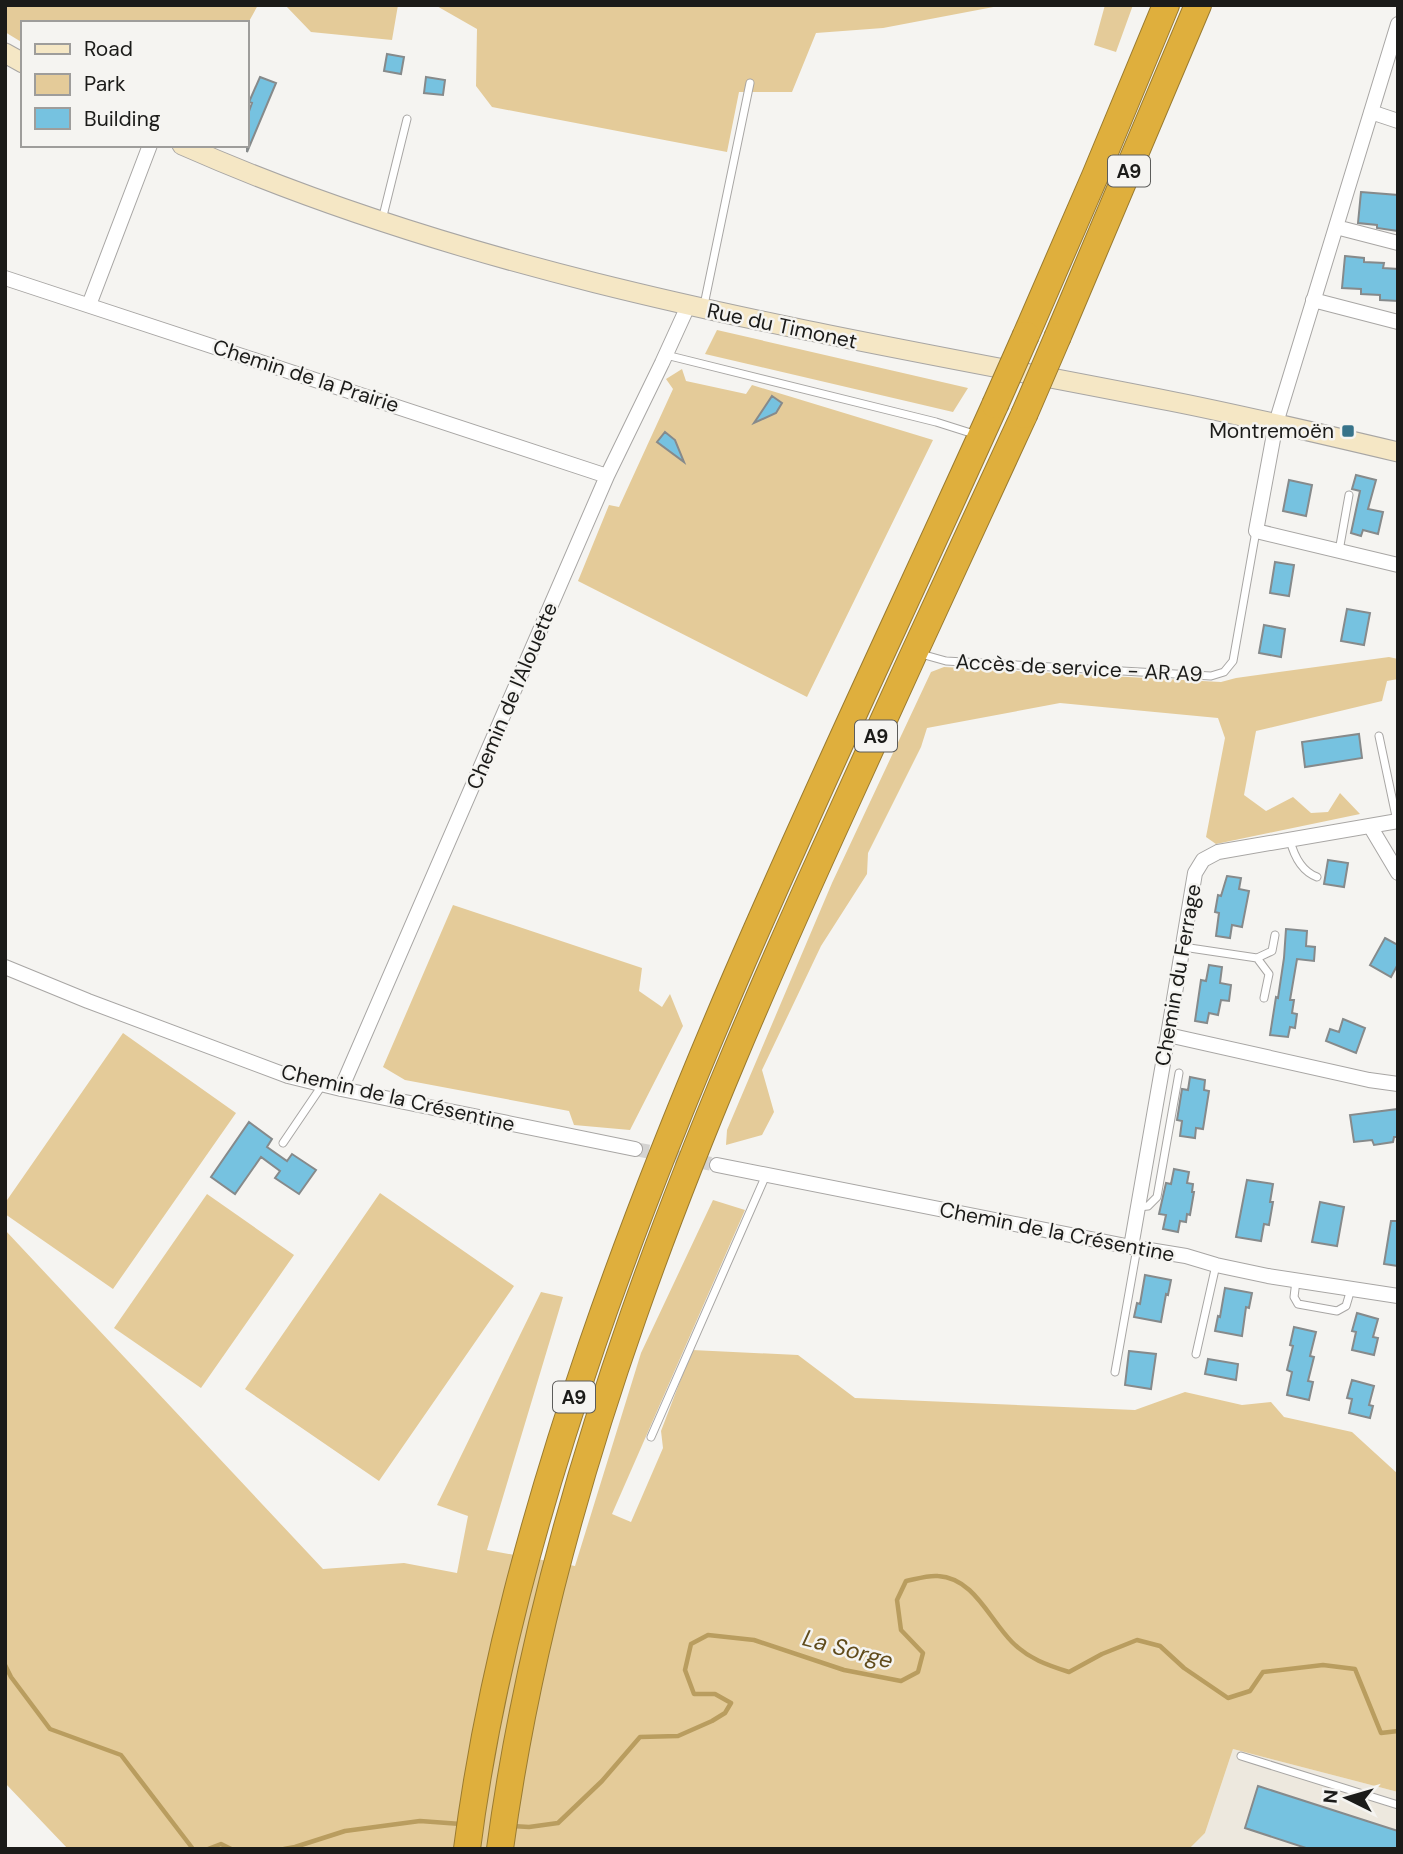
<svg xmlns="http://www.w3.org/2000/svg" width="1403" height="1854" font-family="'DM Sans',sans-serif">
<rect width="100%" height="100%" fill="#f5f4f1"/>
<!-- built -->
<path fill="#ede8de" d="M 1233,1749 L 1398,1792 L 1398,1849 L 1189,1849 L 1205,1833 Z"/>
<!-- green -->
<path fill="#e4cb99" d="M 5,5 L 258,5 L 247,25 L 247,23 L 23,23 L 23,43 L 5,32 Z
M 285,5 L 398,5 L 392,40 L 311,32 Z
M 435,5 L 1004,5 L 883,28 L 816,33 L 792,92 L 739,92 L 727,152 L 492,107 L 476,86 L 477,29 Z
M 1105,5 L 1133,5 L 1116,52 L 1094,45 Z
M 717,330 L 968,388 L 953,412 L 705,354 Z
M 682,369 L 686,381 L 746,394 L 752,385 L 933,440 L 807,697 L 578,581 L 609,505 L 619,507 L 673,389 L 666,379 Z
M 1389,657 L 1398,659 L 1398,679 L 1387,681 L 1382,701 L 1256,731 L 1244,795 L 1266,811 L 1293,797 L 1311,813 L 1328,812 L 1340,793 L 1360,814 L 1216,844 L 1206,837 L 1225,738 L 1218,718 L 1060,703 L 927,728 L 921,747 L 868,853 L 867,874 L 821,946 L 762,1070 L 774,1112 L 762,1135 L 726,1145 L 727,1130 L 832,883 L 931,672 L 944,667 L 1221,682 L 1236,678 Z
M 453,905 L 642,968 L 639,991 L 662,1007 L 670,994 L 683,1026 L 630,1130 L 574,1125 L 569,1111 L 405,1080 L 383,1067 Z
M 123,1033 L 236,1113 L 113,1289 L 5,1214 L 5,1203 Z
M 380,1193 L 514,1286 L 379,1481 L 245,1389 Z
M 207,1194 L 294,1255 L 201,1388 L 114,1328 Z
M 713,1200 L 745,1210 L 612,1514 L 631,1522 L 663,1448 L 661,1431 L 692,1350 L 798,1355 L 855,1398 L 1135,1410 L 1185,1392 L 1242,1405 L 1271,1402 L 1284,1417 L 1352,1432 L 1398,1474 L 1398,1792 L 1233,1749 L 1205,1833 L 1189,1849 L 68,1849 L 5,1783 L 5,1230 L 323,1569 L 404,1563 L 457,1573 L 468,1516 L 437,1505 L 541,1292 L 563,1297 L 487,1550 L 575,1566 L 641,1353 Z"/>
<g fill="none" stroke-linecap="round" stroke-linejoin="round">
<!-- stream -->
<path stroke="#b99d5f" stroke-width="4.5" d="M 5,1665 L 11,1677 L 50,1729 L 121,1755 L 193,1849
M 512,1826 L 529,1827 L 558,1823 L 602,1781 L 640,1737 L 678,1736 L 712,1721 L 725,1713 L 731,1703 L 715,1694 L 694,1694 L 685,1670 L 691,1644 L 708,1635 L 754,1640 L 844,1670 L 901,1681 L 918,1672 L 923,1653 L 901,1630 L 897,1600 L 906,1581 C 916,1579 928,1575 938,1576 C 974,1578 989,1619 1012,1642 C 1029,1659 1047,1665 1069,1672 L 1102,1654 L 1137,1640 L 1160,1646 L 1184,1668 L 1228,1698 L 1250,1691 L 1263,1672 L 1323,1665 L 1355,1669 L 1381,1733 L 1398,1731
M 208,1849 L 221,1844 L 231,1849
M 284,1849 L 295,1847 L 345,1831 L 420,1821 L 461,1824"/>
</g>
<!-- building -->
<path fill="#76c2e0" stroke="#868a8b" stroke-width="2" d="M 387,54 L 404,57 L 401,74 L 384,71 Z
M 260,77 L 276,83 L 247,152 L 247,117 L 252,103 L 249,102 Z
M 426,77 L 445,80 L 443,95 L 424,93 Z
M 1361,192 L 1398,195 L 1398,231 L 1377,228 L 1377,225 L 1358,223 Z
M 1345,256 L 1364,258 L 1364,262 L 1384,263 L 1383,268 L 1398,269 L 1398,301 L 1380,300 L 1380,295 L 1361,294 L 1361,289 L 1342,288 Z
M 772,396 L 782,403 L 776,413 L 754,423 Z
M 665,432 L 675,440 L 684,462 L 657,442 Z
M 1356,475 L 1376,480 L 1368,509 L 1383,512 L 1378,534 L 1363,530 L 1361,536 L 1351,533 L 1360,491 L 1352,489 Z
M 1289,480 L 1312,485 L 1306,516 L 1283,511 Z
M 1275,562 L 1294,565 L 1289,596 L 1270,593 Z
M 1347,609 L 1370,613 L 1364,645 L 1341,641 Z
M 1264,625 L 1285,629 L 1281,657 L 1259,653 Z
M 1359,734 L 1362,758 L 1305,767 L 1302,742 Z
M 1328,860 L 1348,863 L 1344,887 L 1324,884 Z
M 1227,876 L 1241,878 L 1239,889 L 1249,891 L 1242,927 L 1232,925 L 1230,938 L 1216,936 L 1219,913 L 1215,912 L 1218,895 L 1221,896 Z
M 1286,929 L 1307,931 L 1306,946 L 1315,947 L 1314,961 L 1297,959 L 1290,1000 L 1294,1000 L 1292,1013 L 1297,1014 L 1295,1028 L 1290,1027 L 1288,1037 L 1270,1035 L 1276,997 L 1278,998 L 1284,958 Z
M 1385,938 L 1398,945 L 1398,964 L 1391,977 L 1370,965 Z
M 1209,965 L 1222,967 L 1220,983 L 1231,985 L 1229,1001 L 1221,1000 L 1218,1015 L 1209,1013 L 1207,1023 L 1195,1021 L 1201,980 L 1206,981 Z
M 1343,1019 L 1365,1028 L 1356,1053 L 1326,1041 L 1330,1029 L 1339,1032 Z
M 1190,1077 L 1205,1080 L 1204,1090 L 1209,1091 L 1203,1129 L 1196,1128 L 1195,1138 L 1180,1136 L 1182,1121 L 1177,1120 L 1182,1089 L 1188,1090 Z
M 1398,1109 L 1398,1137 L 1394,1137 L 1393,1142 L 1374,1145 L 1372,1140 L 1354,1142 L 1350,1115 Z
M 249,1122 L 272,1139 L 267,1147 L 287,1161 L 292,1154 L 316,1170 L 299,1194 L 275,1178 L 280,1171 L 261,1157 L 235,1194 L 211,1177 Z
M 1174,1169 L 1189,1172 L 1187,1183 L 1193,1184 L 1192,1192 L 1194,1192 L 1190,1215 L 1187,1214 L 1186,1222 L 1180,1221 L 1178,1232 L 1163,1229 L 1166,1215 L 1159,1214 L 1166,1183 L 1171,1184 Z
M 1247,1180 L 1273,1184 L 1270,1202 L 1273,1202 L 1269,1225 L 1264,1224 L 1261,1241 L 1236,1237 Z
M 1320,1202 L 1344,1207 L 1337,1246 L 1312,1242 Z
M 1391,1221 L 1398,1221 L 1398,1266 L 1384,1264 Z
M 1145,1275 L 1171,1280 L 1168,1295 L 1166,1294 L 1161,1322 L 1134,1317 L 1137,1303 L 1140,1304 Z
M 1225,1288 L 1252,1293 L 1249,1308 L 1246,1307 L 1242,1336 L 1215,1331 L 1218,1316 L 1220,1317 Z
M 1357,1313 L 1378,1319 L 1373,1337 L 1378,1338 L 1374,1355 L 1352,1350 L 1356,1332 L 1352,1331 Z
M 1294,1327 L 1316,1332 L 1310,1356 L 1314,1357 L 1308,1381 L 1313,1382 L 1309,1400 L 1287,1395 L 1292,1372 L 1287,1370 L 1293,1346 L 1290,1345 Z
M 1129,1351 L 1156,1354 L 1151,1389 L 1125,1385 Z
M 1208,1359 L 1238,1364 L 1236,1380 L 1205,1374 Z
M 1352,1380 L 1374,1386 L 1369,1405 L 1373,1406 L 1370,1418 L 1349,1413 L 1352,1399 L 1347,1398 Z
M 1258,1786 L 1398,1831 L 1398,1849 L 1309,1849 L 1245,1828 Z"/>
<g fill="none" stroke-linecap="round" stroke-linejoin="round">
<!-- street-tunnel -->
<path stroke="#d4d3d1" stroke-width="14" stroke-dasharray="14 7" stroke-linecap="butt" d="M 635,1149 L 717,1165"/>
<defs>
<path id="lane" d="M 382,220 L 407,119
M 704,305 L 750,83
M 666,355 L 936,422 L 977,435
M 1339,551 L 1349,495
M 921,654 L 946,661 L 1211,676 L 1224,672 L 1233,661 L 1256,531
M 1379,736 L 1397,821
M 1290,840 C 1294,856 1301,871 1317,877
M 1183,947 L 1257,958 L 1269,974 L 1264,998
M 1257,958 L 1272,951 L 1275,935
M 283,1143 L 323,1084
M 1138,1207 L 1148,1206 L 1157,1197 L 1179,1073
M 1296,1281 L 1294,1297 L 1298,1304 L 1337,1311 L 1346,1306 L 1351,1289
M 1196,1354 L 1216,1265
M 1115,1372 L 1137,1248
M 651,1437 L 766,1175
M 1241,1756 L 1398,1805"/>
<path id="street" d="M 1398,24 L 1276,423 L 1256,531 L 1398,565
M 1371,112 L 1398,121
M 1336,227 L 1398,243
M 5,278 L 607,476
M 1313,300 L 1398,322
M 89,305 L 150,145
M 1370,826 L 1398,873
M 5,967 L 88,1001 L 288,1076 L 341,1089 L 635,1149
M 1168,1035 L 1369,1080 L 1398,1084
M 341,1089 L 607,476 L 662,363 L 688,306
M 717,1165 L 1131,1247 L 1186,1256 L 1216,1265 L 1268,1276 L 1398,1296
M 1131,1247 L 1168,1035 L 1195,873 L 1203,860 L 1218,852 L 1398,821"/>
<path id="secondary" d="M 5,53 L 23,63
M 182,145 C 496,284 836,335 1170,401 C 1246,416 1322,434 1398,452"/>
<path id="highway" d="M 1026,335 L 1095,176 L 1166,5
M 1058,336 L 1198,5
M 467,1849 C 489,1677 536,1509 592,1345 C 703,1022 855,716 995,405
M 500,1849 C 549,1484 692,1139 844,807 C 903,676 964,545 1024,415"/>
</defs>
<!-- lane casing -->
<use href="#lane" stroke="#a8a6a4" stroke-width="9"/>
<!-- street casing -->
<use href="#street" stroke="#a8a6a4" stroke-width="16"/>
<!-- secondary casing -->
<use href="#secondary" stroke="#a8a6a4" stroke-width="21"/>
<!-- highway casing -->
<use href="#highway" stroke="#9a7b30" stroke-width="28"/>
<!-- lane -->
<use href="#lane" stroke="#fff" stroke-width="7"/>
<!-- street -->
<use href="#street" stroke="#fff" stroke-width="14"/>
<!-- secondary -->
<use href="#secondary" stroke="#f5e7c5" stroke-width="19"/>
<!-- highway -->
<use href="#highway" stroke="#dfaf3d" stroke-width="26"/>
<defs>
<path id="highway-bridge" d="M 995,405 L 1026,335
M 1024,415 L 1058,336"/>
</defs>
<!-- highway-bridge casing -->
<use href="#highway-bridge" stroke="#9a7b30" stroke-width="28" stroke-linecap="butt"/>
<!-- highway-bridge -->
<use href="#highway-bridge" stroke="#dfaf3d" stroke-width="26"/>
</g>
<!-- markers -->
<rect fill="#37738a" stroke="#f5f4f1" stroke-width="2.5" x="1341" y="424" width="14" height="14" rx="3.5"/>
<g text-anchor="middle" dominant-baseline="central" stroke-width="5" stroke-linejoin="round" paint-order="stroke">
<!-- shield labels -->
<g fill="#f5f4f1" stroke="#5c5c5a" stroke-width="2">
<rect x="1108" y="155.5" width="42" height="31" rx="5"/>
<rect x="855" y="720.5" width="42" height="31" rx="5"/>
<rect x="553" y="1381.5" width="42" height="31" rx="5"/>
</g>
<g font-size="19" font-weight="bold" fill="#1b1b19">
<text x="1129" y="171">A9</text>
<text x="876" y="736">A9</text>
<text x="574" y="1397">A9</text>
</g>
<!-- street labels -->
<g font-size="21" fill="#1b1b19" stroke="#f5f4f1">
<text transform="translate(782 326) rotate(12)">Rue du Timonet</text>
<text transform="translate(306 376) rotate(18)">Chemin de la Prairie</text>
<text transform="translate(1079 668) rotate(3)">Accès de service - AR A9</text>
<text transform="translate(512 696) rotate(-67)">Chemin de l'Alouette</text>
<text transform="translate(1178 975) rotate(-80)">Chemin du Ferrage</text>
<text transform="translate(398 1098) rotate(13)">Chemin de la Crésentine</text>
<text transform="translate(1057 1232) rotate(11)">Chemin de la Crésentine</text>
</g>
<!-- poi labels -->
<g font-size="21" fill="#1b1b19" stroke="#f5f4f1" text-anchor="end">
<text x="1334" y="431">Montremoën</text>
</g>
<!-- water labels -->
<g font-size="23" font-style="italic" fill="#604b1b" stroke="#f5f4f1">
<text transform="translate(848 1649) rotate(15)">La Sorge</text>
</g>
</g>
<!-- border -->
<rect width="1403" height="1854" fill="none" stroke="#1b1b19" stroke-width="14"/>
<!-- legend -->
<rect x="21" y="21" width="228" height="126" fill="#f5f4f1" stroke="#9e9d9b" stroke-width="2"/>
<rect x="35" y="44" width="35" height="10" fill="#f5e7c5" stroke="#9e9d9b" stroke-width="2"/>
<text x="84" y="56" font-size="21" fill="#1b1b19">Road</text>
<rect x="35" y="74" width="35" height="21" fill="#e4cb99" stroke="#9e9d9b" stroke-width="2"/>
<text x="84" y="91" font-size="21" fill="#1b1b19">Park</text>
<rect x="35" y="108" width="35" height="21" fill="#76c2e0" stroke="#9e9d9b" stroke-width="2"/>
<text x="84" y="126" font-size="21" fill="#1b1b19">Building</text>
<!-- north arrow -->
<g transform="translate(1347 1798) rotate(275)" stroke="#f5f4f1" stroke-width="5" paint-order="stroke">
<path d="M0-5L12 26L0 18L-12 26Z" fill="#1b1b19"/>
<text y="-10" font-size="19" font-weight="bold" text-anchor="middle" fill="#1b1b19">N</text>
</g>
</svg>
